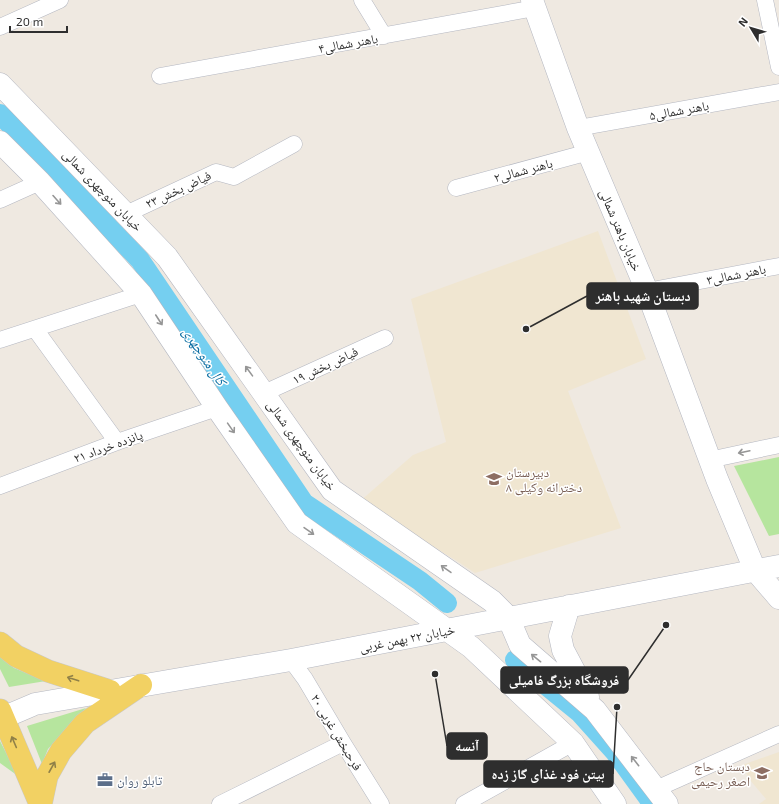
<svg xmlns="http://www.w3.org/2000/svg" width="779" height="804" font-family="'Exo 2','Noto Naskh Arabic',sans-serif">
<rect width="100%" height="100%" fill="#efe9e1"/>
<!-- education -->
<path fill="#f0e6d1" d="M 598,231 L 646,359 L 568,391 L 621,528 L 475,573 L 457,561 L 359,502 L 413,455 L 446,442 L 411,299 Z
M 779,752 L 779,804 L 759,804 L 766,799 L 750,780 L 742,765 Z"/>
<!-- green -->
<path fill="#b6e59e" d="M 779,457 L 779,534 L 769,536 L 734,466 Z
M 0,657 L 14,668 L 46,681 L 9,687 L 0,669 Z
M 86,708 L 48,749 L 42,764 L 27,726 Z
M 0,741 L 18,776 L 0,763 Z"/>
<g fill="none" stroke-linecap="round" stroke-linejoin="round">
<!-- canal -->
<path stroke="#75cff0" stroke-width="20" d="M 0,114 L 140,260 L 304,503 L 420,581 L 447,603
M 515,660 L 580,713 L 615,752 L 647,796 L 652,804"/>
<defs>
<path id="street" d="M 362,0 L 384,36
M 765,0 L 779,67
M 0,27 L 60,0
M 160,76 L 535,8
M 578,128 L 779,92
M 456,188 L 589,152
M 0,200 L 40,182
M 126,214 L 216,172 L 234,177 L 294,144
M 647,291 L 779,266
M 35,329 L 117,442
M 0,340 L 141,294
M 264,393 L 385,338
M 709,460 L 779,445
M 0,486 L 117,442 L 217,408
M 291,660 L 305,679 L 343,743 L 381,804
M 656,789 L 779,734
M 220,804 L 343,743
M 464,804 L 573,743"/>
<path id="secondary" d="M 532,0 L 578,128 L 647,291 L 717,479 L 755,570 L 779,598
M 0,84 L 167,257 L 332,490 L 492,601 L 508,617 L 520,645 L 595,710 L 667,804
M 0,142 L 40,182 L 141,294 L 217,408 L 297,523 L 471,647 L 573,743 L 615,804
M 569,606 L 560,636 L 563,650 L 588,697
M 0,719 L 35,704 L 291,660 L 779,566"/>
<path id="primary" d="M 0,643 L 16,656 L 48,671 L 110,691
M 0,710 L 40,804
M 41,804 L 47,776 L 61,751 L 85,723 L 141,685"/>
</defs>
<!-- street casing -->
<use href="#street" stroke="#b4b7c1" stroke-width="17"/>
<!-- secondary casing -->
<use href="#secondary" stroke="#b4b7c1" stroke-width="23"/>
<!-- primary casing -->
<use href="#primary" stroke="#c9c9c9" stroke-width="23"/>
<!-- street -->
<use href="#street" stroke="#fff" stroke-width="16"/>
<!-- secondary -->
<use href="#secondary" stroke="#fff" stroke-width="22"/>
<!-- primary -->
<use href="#primary" stroke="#f2d163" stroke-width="22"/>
</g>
<!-- one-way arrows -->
<defs><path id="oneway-shaft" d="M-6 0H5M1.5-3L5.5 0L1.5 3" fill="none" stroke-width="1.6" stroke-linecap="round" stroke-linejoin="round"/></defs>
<g stroke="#969696">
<use href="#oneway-shaft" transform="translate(57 200) rotate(48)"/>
<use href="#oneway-shaft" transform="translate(159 320) rotate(57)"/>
<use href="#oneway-shaft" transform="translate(249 371) rotate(-126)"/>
<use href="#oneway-shaft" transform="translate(231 428) rotate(55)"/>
<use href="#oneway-shaft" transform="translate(744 452) rotate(168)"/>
<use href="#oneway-shaft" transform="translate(309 531) rotate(35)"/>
<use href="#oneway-shaft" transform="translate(446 569) rotate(-145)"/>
<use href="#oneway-shaft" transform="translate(536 658) rotate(-141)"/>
<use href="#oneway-shaft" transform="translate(635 761) rotate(-128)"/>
</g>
<g stroke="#908048">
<use href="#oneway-shaft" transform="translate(73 679) rotate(-162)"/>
<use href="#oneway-shaft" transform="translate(14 742) rotate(-113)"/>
<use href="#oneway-shaft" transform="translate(52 767) rotate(-61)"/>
</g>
<!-- icons -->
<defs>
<symbol id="school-bare" viewBox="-9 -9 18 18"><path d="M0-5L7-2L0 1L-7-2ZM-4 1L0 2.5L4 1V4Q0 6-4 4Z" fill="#8d6e63" stroke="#fff" stroke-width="2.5" paint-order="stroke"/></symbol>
<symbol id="office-bare" viewBox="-9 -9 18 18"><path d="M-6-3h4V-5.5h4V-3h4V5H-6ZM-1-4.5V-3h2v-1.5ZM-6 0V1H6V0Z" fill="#5c6f8a" stroke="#fff" stroke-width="2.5" paint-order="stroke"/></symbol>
</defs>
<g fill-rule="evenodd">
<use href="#school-bare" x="483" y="468" width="22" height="22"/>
<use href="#school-bare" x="751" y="762" width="22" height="22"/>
<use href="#office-bare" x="94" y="769" width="22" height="22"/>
</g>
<g text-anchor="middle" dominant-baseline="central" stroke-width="3" stroke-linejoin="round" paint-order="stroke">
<!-- street labels -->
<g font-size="13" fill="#2e2e2e" stroke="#fff">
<text transform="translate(348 43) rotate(-10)">باهنر شمالی۴</text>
<text transform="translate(679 110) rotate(-10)">باهنر شمالی۵</text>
<text transform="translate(523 170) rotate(-15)">باهنر شمالی۲</text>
<text transform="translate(178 189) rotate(-25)">فیاض بخش ۲۳</text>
<text transform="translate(103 190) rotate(46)">خیابان منوچهری شمالی</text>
<text transform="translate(621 230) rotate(67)">خیابان باهنر شمالی</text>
<text transform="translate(736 274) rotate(-11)">باهنر شمالی۳</text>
<text transform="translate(325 365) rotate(-25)">فیاض بخش ۱۹</text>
<text transform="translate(302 445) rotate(54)">خیابان منوچهری شمالی</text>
<text transform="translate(108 446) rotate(-20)">پانزده خرداد ۲۱</text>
<text transform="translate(407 638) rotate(-11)">خیابان ۲۲ بهمن غربی</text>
<text transform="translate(337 732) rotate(59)">فرحبخش غربی ۲۰</text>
</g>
<!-- education labels -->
<g font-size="13" fill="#785e54" stroke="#fff" text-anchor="start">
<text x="506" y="472">دبیرستان<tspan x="506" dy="15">دخترانه وکیلی ۸</tspan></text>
<text x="750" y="766" text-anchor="end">دبستان حاج<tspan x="750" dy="15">اصغر رحیمی</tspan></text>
</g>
<!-- service labels -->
<g font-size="13" fill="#4e5e75" stroke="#fff" text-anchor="start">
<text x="117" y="780">تابلو روان</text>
</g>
<!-- water labels -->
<g font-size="14" font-style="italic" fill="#0d6fa3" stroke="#fff">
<text transform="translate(205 356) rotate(56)">کال منوچهری</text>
</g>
</g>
<!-- callouts -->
<path fill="none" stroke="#2e2e2e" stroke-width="1.5" d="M526 329L587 296M666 625L628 680M435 674L447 746M617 707L613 774"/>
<g fill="#2e2e2e" stroke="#fff" stroke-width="1.5">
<circle cx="526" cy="329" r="4"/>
<circle cx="666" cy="625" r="4"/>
<circle cx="435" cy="674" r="4"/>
<circle cx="617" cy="707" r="4"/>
</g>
<g fill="#2e2e2e" stroke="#2e2e2e" stroke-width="1.5">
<rect x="587" y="283" width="111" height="26" rx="4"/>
<rect x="501" y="667" width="127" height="26" rx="4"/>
<rect x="447" y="733" width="40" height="26" rx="4"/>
<rect x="484" y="761" width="129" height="26" rx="4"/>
</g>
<g font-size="14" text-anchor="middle" font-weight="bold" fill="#fff">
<text x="643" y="301">دبستان شهید باهنر</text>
<text x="564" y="685">فروشگاه بزرگ فامیلی</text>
<text x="467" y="751">آنسه</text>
<text x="548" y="779">بیتن فود غذای گاز زده</text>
</g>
<!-- north arrow -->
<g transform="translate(751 28) rotate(308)" stroke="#ffffff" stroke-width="3" paint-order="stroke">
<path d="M0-3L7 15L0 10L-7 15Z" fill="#2e2e2e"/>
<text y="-6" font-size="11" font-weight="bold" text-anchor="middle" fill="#2e2e2e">N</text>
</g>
<!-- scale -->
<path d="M10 26v6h57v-6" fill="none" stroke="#2e2e2e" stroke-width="2"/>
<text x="16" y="26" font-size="12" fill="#2e2e2e" stroke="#ffffff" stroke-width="3" paint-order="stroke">20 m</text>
</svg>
